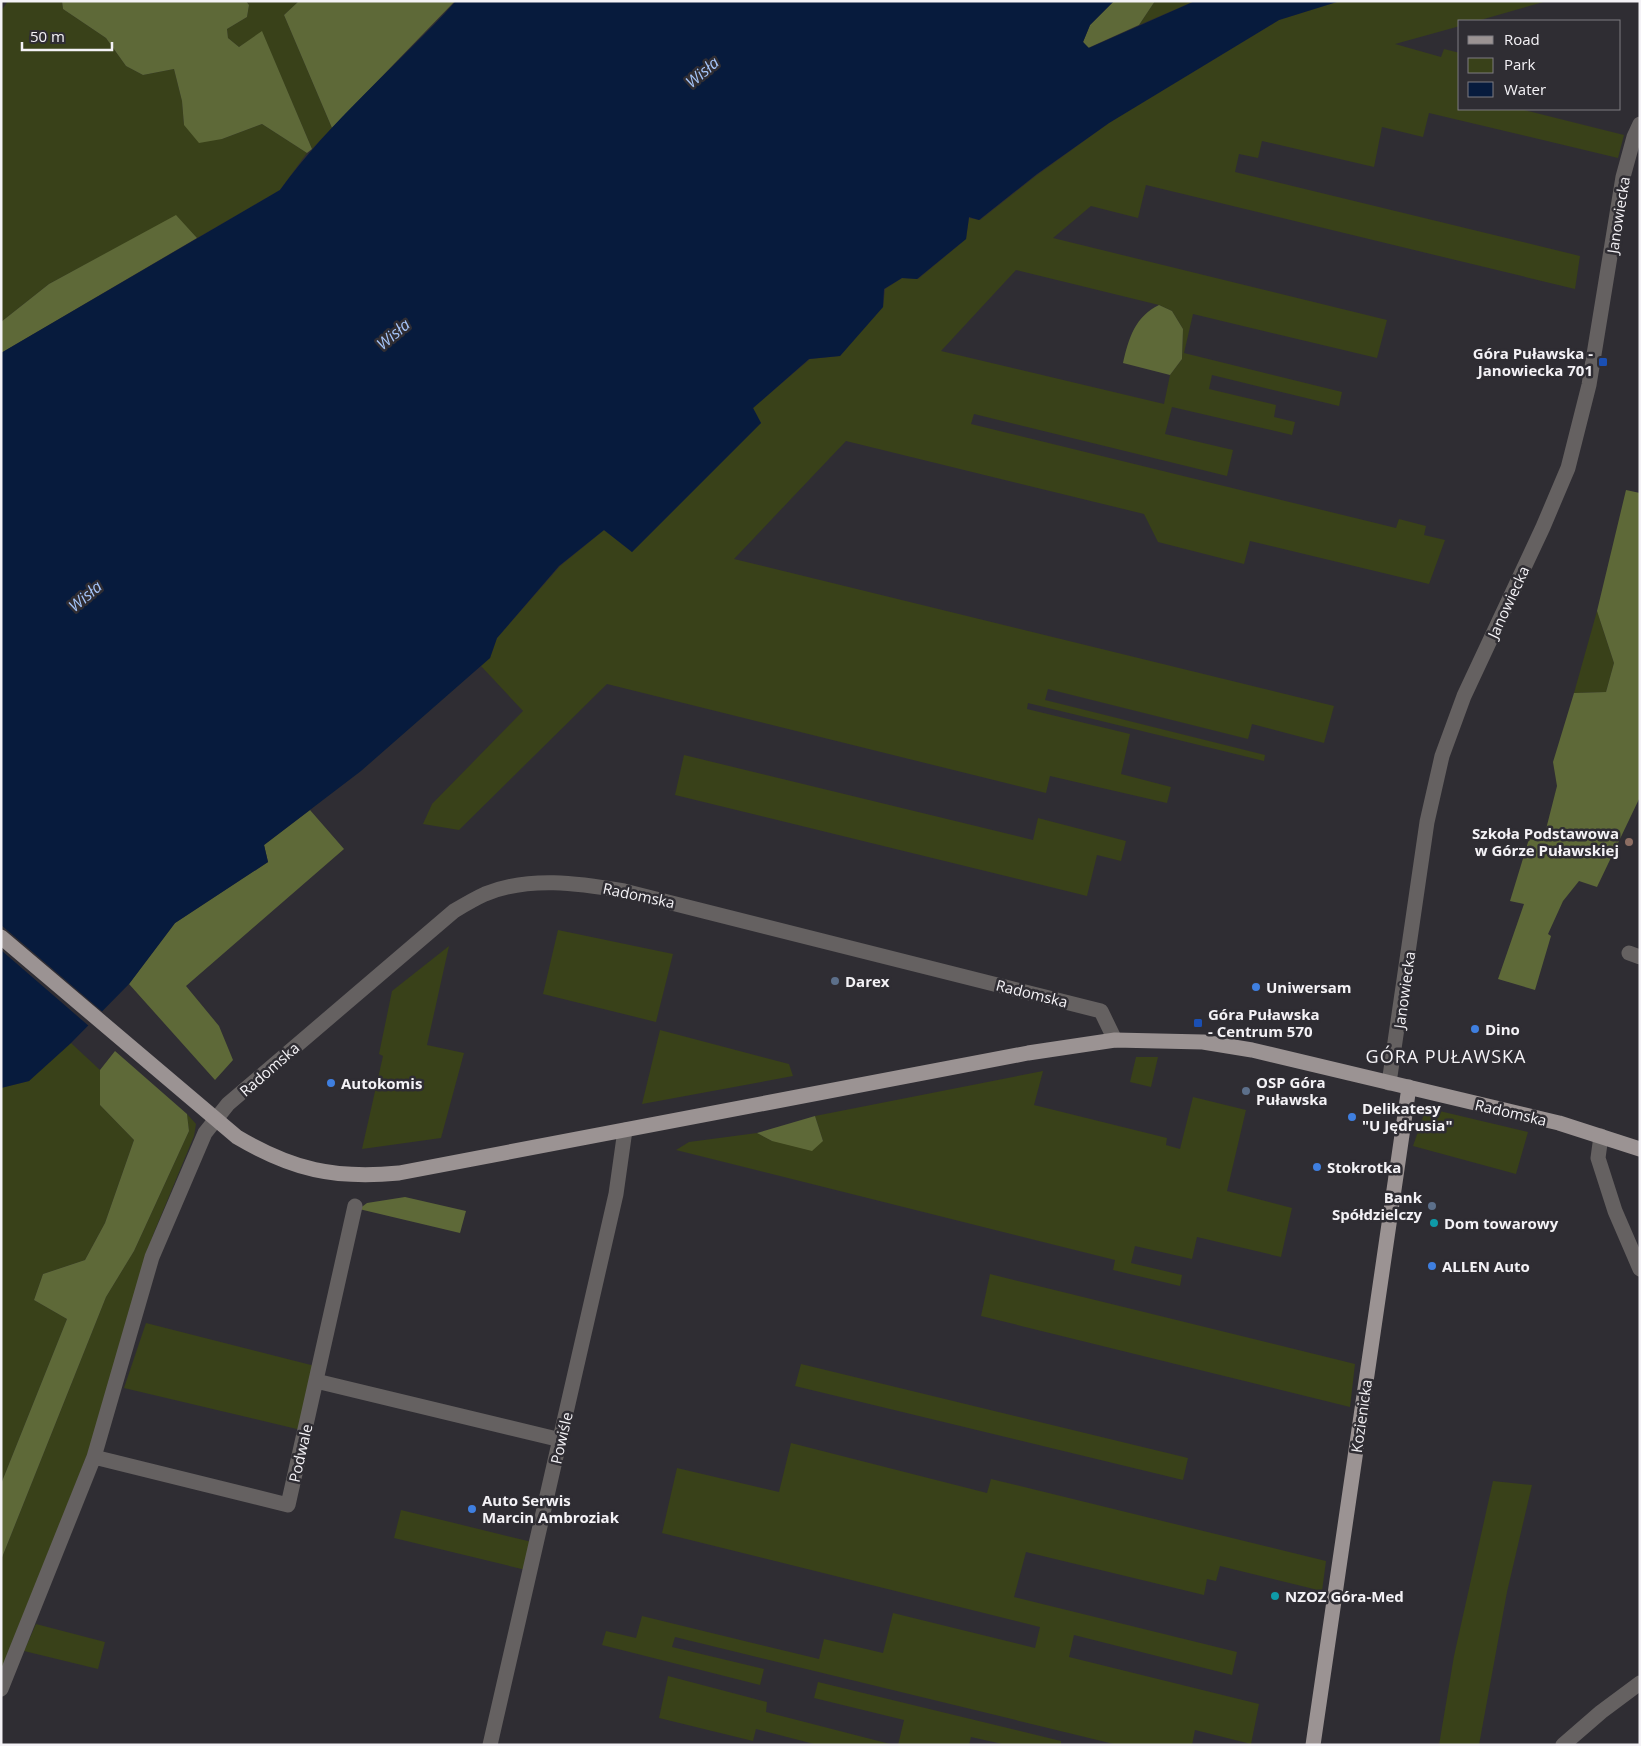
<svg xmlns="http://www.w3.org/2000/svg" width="1641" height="1746" font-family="'Open Sans',sans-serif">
<rect width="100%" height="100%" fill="#2f2d33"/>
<!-- green -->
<path fill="#394119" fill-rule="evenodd" d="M 8,1 L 62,1 L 63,9 L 106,38 L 126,66 L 143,75 L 174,69 L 182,101 L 184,125 L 222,139 L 262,124 L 307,153 L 280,190 L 197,238 L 176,216 L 49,284 L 1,322 L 1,11 Z
M 246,1 L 299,1 L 284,15 L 332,128 L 312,149 L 262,32 L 239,47 L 228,38 L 227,29 L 247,17 L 249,5 Z
M 1155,1 L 1195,1 L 1139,25 Z
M 1340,1 L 1547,1 L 1477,21 L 1460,21 L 1460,26 L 1395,44 L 1441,57 L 1444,49 L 1460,53 L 1460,109 L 1520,109 L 1624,135 L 1618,158 L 1429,113 L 1423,137 L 1382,127 L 1374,167 L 1262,141 L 1258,158 L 1239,154 L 1235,172 L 1580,256 L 1575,289 L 1146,185 L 1138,218 L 1091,206 L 1053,238 L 1387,320 L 1377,358 L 1193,314 L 1184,353 L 1342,392 L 1339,406 L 1212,375 L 1209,389 L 1276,405 L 1274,417 L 1295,422 L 1292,435 L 1172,407 L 1165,434 L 1233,450 L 1227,476 L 974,414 L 971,424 L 1396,528 L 1399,519 L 1426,526 L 1424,535 L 1445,540 L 1429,584 L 1250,541 L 1244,564 L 1158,542 L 1144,514 L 846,441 L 734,559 L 1334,706 L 1324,743 L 1252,724 L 1248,739 L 1048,689 L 1045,700 L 1265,755 L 1264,761 L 1028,703 L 1027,709 L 1130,734 L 1121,774 L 1171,787 L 1167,803 L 1050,776 L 1046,793 L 607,684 L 459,830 L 423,824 L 432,804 L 523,711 L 481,666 L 490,658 L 497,638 L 560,566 L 604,530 L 632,552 L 761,423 L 753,408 L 810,359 L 840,356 L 883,307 L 885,289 L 902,278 L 918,279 L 966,239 L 969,218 L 980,220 L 1037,175 L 1109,123 L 1279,20 ZM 1016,270 L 1159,305 L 1172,311 L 1183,329 L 1182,359 L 1170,375 L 1164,404 L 941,351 Z
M 1597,611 L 1614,663 L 1606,692 L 1574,693 Z
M 684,755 L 1033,840 L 1038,818 L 1126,841 L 1121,861 L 1097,855 L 1087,896 L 675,795 Z
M 558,930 L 673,954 L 656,1022 L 543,994 Z
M 449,946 L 427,1045 L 464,1053 L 441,1138 L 362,1149 L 383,1056 L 379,1054 L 392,991 Z
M 660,1030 L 789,1064 L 793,1076 L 642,1104 Z
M 71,1043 L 100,1070 L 100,1105 L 134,1140 L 105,1223 L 85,1260 L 43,1274 L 34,1300 L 67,1319 L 1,1484 L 1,1088 L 29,1081 Z
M 1136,1057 L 1158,1057 L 1151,1087 L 1130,1082 Z
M 1043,1071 L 1034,1105 L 1167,1138 L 1166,1145 L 1180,1149 L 1193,1097 L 1246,1110 L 1227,1191 L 1292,1208 L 1281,1257 L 1197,1237 L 1192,1259 L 1135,1246 L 1131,1263 L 1182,1275 L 1180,1286 L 1113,1270 L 1115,1260 L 676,1150 L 689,1142 L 757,1133 L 772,1141 L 823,1141 L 815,1116 Z
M 1431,1109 L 1528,1132 L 1516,1174 L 1413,1146 L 1424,1114 Z
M 187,1114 L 196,1124 L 194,1136 L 153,1235 L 100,1422 L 1,1674 L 1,1560 L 106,1297 L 134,1251 L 189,1131 Z
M 990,1274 L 1355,1364 L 1350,1407 L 981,1316 Z
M 146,1323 L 315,1366 L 301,1430 L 124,1388 Z
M 801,1364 L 1188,1458 L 1183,1480 L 795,1386 Z
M 791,1443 L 987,1493 L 991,1479 L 1326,1561 L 1322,1591 L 1220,1566 L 1216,1581 L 1207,1579 L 1204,1595 L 1026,1552 L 1014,1597 L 1237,1652 L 1232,1675 L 1074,1635 L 1069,1657 L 1259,1704 L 1251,1744 L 1195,1730 L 1192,1745 L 1118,1745 L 675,1637 L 672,1647 L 764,1669 L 760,1685 L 602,1645 L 606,1631 L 636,1638 L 642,1616 L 819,1659 L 824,1639 L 883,1653 L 893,1613 L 1035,1648 L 1040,1627 L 662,1533 L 677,1468 L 779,1492 Z
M 1493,1481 L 1532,1485 L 1507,1592 L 1479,1745 L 1439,1745 L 1454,1656 Z
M 401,1510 L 532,1542 L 526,1570 L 394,1538 Z
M 36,1624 L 105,1642 L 98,1669 L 24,1651 Z
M 668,1676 L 767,1702 L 766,1712 L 894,1745 L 818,1745 L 756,1729 L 753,1741 L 659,1718 Z
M 818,1682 L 1061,1741 L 1061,1745 L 1007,1745 L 971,1737 L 969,1745 L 898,1745 L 904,1720 L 814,1698 Z"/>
<!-- forest -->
<path fill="#5e6938" d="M 62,1 L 246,1 L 249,5 L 247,17 L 227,29 L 228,38 L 239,47 L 262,31 L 312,149 L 307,153 L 262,124 L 222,139 L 199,143 L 184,125 L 182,101 L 174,69 L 143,75 L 126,66 L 106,38 L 63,9 Z
M 299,1 L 455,1 L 332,128 L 284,15 Z
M 1114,1 L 1155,1 L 1139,25 L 1088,48 L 1083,42 L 1090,25 Z
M 176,215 L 197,238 L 1,353 L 1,322 L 49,284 Z
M 1159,305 L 1172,311 L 1183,329 L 1182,359 L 1170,375 L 1123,363 C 1129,337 1135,317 1159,305 Z
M 1626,490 L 1640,493 L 1640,797 L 1597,887 L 1579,881 L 1563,901 L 1548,934 L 1551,936 L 1535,990 L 1498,979 L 1524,904 L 1510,901 L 1529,839 L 1543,841 L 1557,786 L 1553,762 L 1574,693 L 1606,692 L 1614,663 L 1597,611 Z
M 310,810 L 344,849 L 186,986 L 219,1026 L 233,1060 L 215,1080 L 129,984 L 175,923 L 268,862 L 264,845 Z
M 115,1051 L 187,1114 L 189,1131 L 134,1251 L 106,1297 L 1,1560 L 1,1484 L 67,1319 L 34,1300 L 43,1274 L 85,1260 L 105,1223 L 134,1140 L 100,1105 L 100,1070 Z
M 815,1116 L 823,1141 L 812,1151 L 772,1141 L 757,1133 Z
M 405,1197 L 466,1211 L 460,1233 L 359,1209 L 367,1203 Z"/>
<!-- water -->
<path fill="#071b3d" d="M 456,1 L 1114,1 L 1090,25 L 1083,42 L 1089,48 L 1195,1 L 1340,1 L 1279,20 L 1109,123 L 1037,174 L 979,220 L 969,217 L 966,239 L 917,279 L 902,278 L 884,289 L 883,307 L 840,356 L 809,359 L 753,408 L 761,423 L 632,552 L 604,530 L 559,566 L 497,638 L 490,658 L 361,771 L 264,845 L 268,862 L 175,923 L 129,984 L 71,1043 L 29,1081 L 1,1088 L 1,353 L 280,190 C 330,121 398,65 456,1 Z"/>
<!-- pier -->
<path fill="#2f2d33" d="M 1,925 L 104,1013 L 90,1027 L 1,950 Z"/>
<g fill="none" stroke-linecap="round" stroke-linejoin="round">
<!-- minor -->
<path stroke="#656161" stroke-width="15" d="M 1629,953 L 1640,957
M 1389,1083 L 1427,822 L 1442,756 L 1464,696 L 1543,527 L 1568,468 L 1589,385 L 1623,177 L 1634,137 L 1640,124
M 1601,1136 L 1598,1158 L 1615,1211 L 1640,1269
M 316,1381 L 561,1440
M 94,1457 L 288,1505 L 355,1206
M 1,1689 L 94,1457 L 152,1257 L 205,1133 L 228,1104 L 454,911 C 464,905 474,899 485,894 C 529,876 578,883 624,891 L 1101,1011 L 1115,1040
M 490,1745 L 616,1194 L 625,1130
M 1563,1745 L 1601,1712 L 1640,1683"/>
<!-- major -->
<path stroke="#9b9393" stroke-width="15" d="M 1,937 L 237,1137 C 293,1170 334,1179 399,1173 L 1028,1053 L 1115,1040 L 1203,1042 L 1252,1050 L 1559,1123 L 1640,1149
M 1313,1745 L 1409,1087"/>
</g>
<!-- markers -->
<g fill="#1a4fb4" stroke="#2f2d33" stroke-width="2">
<rect x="1598" y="357" width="10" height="10" rx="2.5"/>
<rect x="1193" y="1018" width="10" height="10" rx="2.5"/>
</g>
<circle fill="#8d6e63" stroke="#2f2d33" stroke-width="2" cx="1629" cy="842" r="5"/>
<g fill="#5c6f8a" stroke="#2f2d33" stroke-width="2">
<circle cx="835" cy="981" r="5"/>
<circle cx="1246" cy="1091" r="5"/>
<circle cx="1432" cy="1206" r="5"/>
</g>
<g fill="#3f7fe0" stroke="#2f2d33" stroke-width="2">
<circle cx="1256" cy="987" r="5"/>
<circle cx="1475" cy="1029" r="5"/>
<circle cx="331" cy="1083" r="5"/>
<circle cx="1352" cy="1117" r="5"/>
<circle cx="1317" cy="1167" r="5"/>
<circle cx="1432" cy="1266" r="5"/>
<circle cx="472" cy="1509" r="5"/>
</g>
<g fill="#0f9aa8" stroke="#2f2d33" stroke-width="2">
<circle cx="1434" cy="1223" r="5"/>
<circle cx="1275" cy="1596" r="5"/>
</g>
<g text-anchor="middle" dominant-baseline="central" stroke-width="5" stroke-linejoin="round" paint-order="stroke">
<!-- street labels -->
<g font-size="15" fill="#f4f2f6" stroke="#2f2d33">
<text transform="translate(1618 215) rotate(-81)">Janowiecka</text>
<text transform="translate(1508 602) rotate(-65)">Janowiecka</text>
<text transform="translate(639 895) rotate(12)">Radomska</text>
<text transform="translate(1404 990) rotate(-82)">Janowiecka</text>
<text transform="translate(1032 993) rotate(14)">Radomska</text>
<text transform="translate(269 1069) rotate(-41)">Radomska</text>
<text transform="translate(1511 1112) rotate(13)">Radomska</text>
<text transform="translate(1361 1416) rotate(-82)">Kozienicka</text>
<text transform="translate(561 1438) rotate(-77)">Powiśle</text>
<text transform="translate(300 1453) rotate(-77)">Podwale</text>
</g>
<!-- poi labels -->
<g font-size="15" font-weight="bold" fill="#f4f2f6" stroke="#2f2d33" text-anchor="start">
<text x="1593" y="353" text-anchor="end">Góra Puławska -<tspan x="1593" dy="17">Janowiecka 701</tspan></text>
<text x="1619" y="833" text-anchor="end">Szkoła Podstawowa<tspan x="1619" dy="17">w Górze Puławskiej</tspan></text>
<text x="845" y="981">Darex</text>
<text x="1266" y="987">Uniwersam</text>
<text x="1208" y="1014">Góra Puławska<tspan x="1208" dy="17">- Centrum 570</tspan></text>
<text x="1485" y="1029">Dino</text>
<text x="1256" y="1082">OSP Góra<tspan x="1256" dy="17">Puławska</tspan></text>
<text x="341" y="1083">Autokomis</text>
<text x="1362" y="1108">Delikatesy<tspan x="1362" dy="17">"U Jędrusia"</tspan></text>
<text x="1327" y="1167">Stokrotka</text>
<text x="1422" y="1197" text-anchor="end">Bank<tspan x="1422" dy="17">Spółdzielczy</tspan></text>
<text x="1444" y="1223">Dom towarowy</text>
<text x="1442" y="1266">ALLEN Auto</text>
<text x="482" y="1500">Auto Serwis<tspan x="482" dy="17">Marcin Ambroziak</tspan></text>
<text x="1285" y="1596">NZOZ Góra-Med</text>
</g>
<!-- water labels -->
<g font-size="16" font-style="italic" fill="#a5c4f8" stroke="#2f2d33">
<text transform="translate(702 72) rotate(-40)">Wisła</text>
<text transform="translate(393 334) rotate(-40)">Wisła</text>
<text transform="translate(85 596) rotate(-40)">Wisła</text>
</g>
<!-- quarter labels -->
<g font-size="18" letter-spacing="1" fill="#f4f2f6" stroke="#2f2d33">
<text x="1446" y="1056">GÓRA PUŁAWSKA</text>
</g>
</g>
<!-- border -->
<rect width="1641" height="1746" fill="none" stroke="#f4f2f6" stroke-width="5"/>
<!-- legend -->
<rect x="1458" y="20" width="162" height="90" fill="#2f2d33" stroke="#7e7c81"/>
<rect x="1468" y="36" width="25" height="8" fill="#9b9393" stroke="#7e7c81"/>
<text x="1504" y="45" font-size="15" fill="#f4f2f6">Road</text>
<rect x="1468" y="58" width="25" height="15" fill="#394119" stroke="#7e7c81"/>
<text x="1504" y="70" font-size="15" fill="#f4f2f6">Park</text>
<rect x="1468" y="82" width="25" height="15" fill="#071b3d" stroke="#7e7c81"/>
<text x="1504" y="95" font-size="15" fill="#f4f2f6">Water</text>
<!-- scale -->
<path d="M22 42v8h90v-8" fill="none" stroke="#f4f2f6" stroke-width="2.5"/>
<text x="30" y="42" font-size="15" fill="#f4f2f6" stroke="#2f2d33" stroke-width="4" paint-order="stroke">50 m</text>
</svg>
